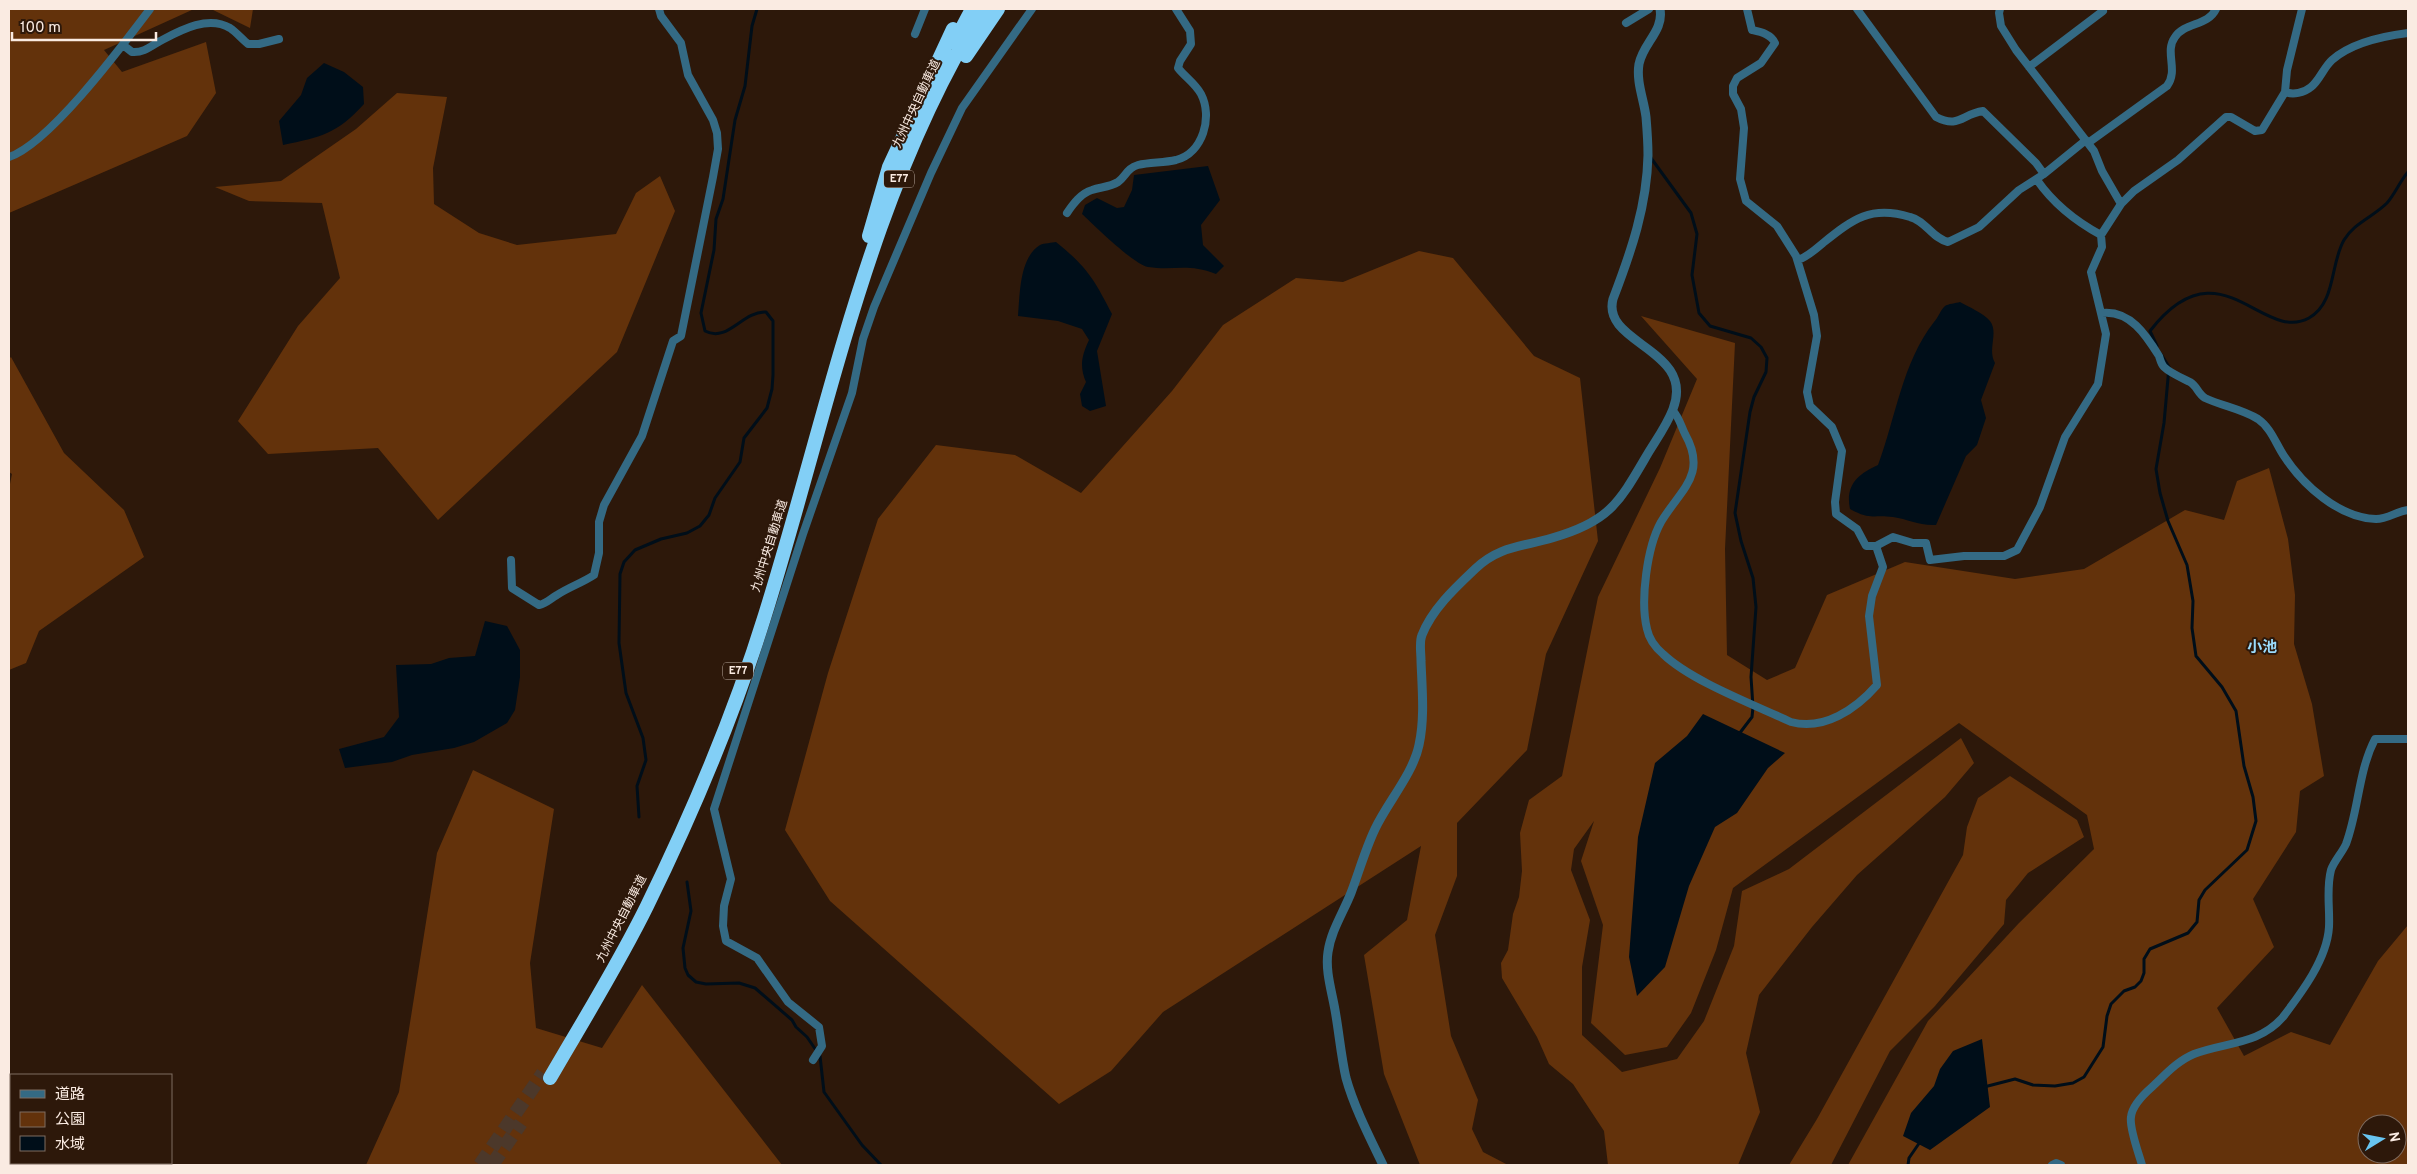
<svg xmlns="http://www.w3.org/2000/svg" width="2417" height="1174" font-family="Overpass,'Noto Sans JP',sans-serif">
<rect width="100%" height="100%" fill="#2d180a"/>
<!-- green -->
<path fill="#63320b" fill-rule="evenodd" d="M 9,9 L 194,9 L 104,50 L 122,72 L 206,42 L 216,93 L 187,136 L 9,213 Z
M 211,9 L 253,9 L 250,28 Z
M 397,93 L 447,97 L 433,168 L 434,204 L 479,233 L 517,245 L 616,234 L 636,193 L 660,176 L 675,211 L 617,352 L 438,520 L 378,448 L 268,454 L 238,421 L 298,326 L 340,278 L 322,203 L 249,201 L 215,187 L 281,181 L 356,129 Z
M 1419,251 L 1453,258 L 1534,356 L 1580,378 L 1598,541 L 1546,654 L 1527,750 L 1457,823 L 1457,876 L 1435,935 L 1451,1036 L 1478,1100 L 1472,1129 L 1483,1152 L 1508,1165 L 1420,1165 L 1384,1074 L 1364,955 L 1407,920 L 1421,846 L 1163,1012 L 1111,1071 L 1059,1104 L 830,901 L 785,830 L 828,673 L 878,519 L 936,445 L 1015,455 L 1081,493 L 1172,391 L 1223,325 L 1296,278 L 1343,282 Z
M 1641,316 L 1735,343 L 1725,549 L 1727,655 L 1767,680 L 1795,668 L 1827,595 L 1905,562 L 2015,579 L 2084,569 L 2185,510 L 2224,520 L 2237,481 L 2269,468 L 2288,539 L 2295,595 L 2294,644 L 2312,704 L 2324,776 L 2300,791 L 2296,832 L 2253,899 L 2274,947 L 2217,1008 L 2244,1056 L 2291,1032 L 2330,1045 L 2378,961 L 2408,925 L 2408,1165 L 1848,1165 L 1928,1021 L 2019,923 L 2094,849 L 2087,815 L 1959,723 L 1733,888 L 1716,950 L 1691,1013 L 1667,1047 L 1625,1055 L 1591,1023 L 1603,925 L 1581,861 L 1594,821 L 1574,849 L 1571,870 L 1590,920 L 1582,967 L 1582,1035 L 1622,1072 L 1677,1059 L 1704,1021 L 1734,946 L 1742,891 L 1789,869 L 1961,738 L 1974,763 L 1945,797 L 1857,875 L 1812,927 L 1759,995 L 1746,1053 L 1760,1112 L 1738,1165 L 1608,1165 L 1604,1131 L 1573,1084 L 1549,1064 L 1537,1037 L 1502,978 L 1501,963 L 1508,950 L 1513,914 L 1519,897 L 1522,871 L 1520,833 L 1529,800 L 1562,776 L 1598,597 L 1660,468 L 1697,379 ZM 2367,1124 L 2397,1124 L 2397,1154 L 2367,1154 Z
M 11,357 L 64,453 L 124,510 L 144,557 L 39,631 L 26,663 L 9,670 L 9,489 L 12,474 L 9,472 L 9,359 Z
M 473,770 L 554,809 L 530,963 L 536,1028 L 602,1048 L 642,985 L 782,1165 L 366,1165 L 399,1092 L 437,853 Z
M 2010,776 L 2077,820 L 2084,837 L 2028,873 L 2006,900 L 2004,924 L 1935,1006 L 1890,1051 L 1831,1165 L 1789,1165 L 1817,1119 L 1963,855 L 1967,827 L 1978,798 Z"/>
<!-- water -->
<path fill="#000e19" d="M 324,63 L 344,72 L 363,87 L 364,104 C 337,134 321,137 283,145 L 279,121 L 301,95 L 307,78 Z
M 1208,166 L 1220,200 L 1201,225 L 1203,245 L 1224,266 L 1216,274 C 1188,263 1174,271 1148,267 C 1133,264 1094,225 1082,214 L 1085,205 L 1097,198 L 1117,208 L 1124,207 L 1132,190 L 1134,175 Z
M 1056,242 C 1087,267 1094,279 1112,314 L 1097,351 L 1106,406 L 1090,411 L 1082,406 L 1080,394 L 1086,382 C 1079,366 1082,355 1089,340 L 1082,329 L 1058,321 L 1018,316 C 1020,295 1019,258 1040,245 C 1044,243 1052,243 1056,242 Z
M 1960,302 C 1969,307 1983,313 1990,321 C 1999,333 1987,349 1995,363 L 1981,400 L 1986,418 L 1977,445 L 1966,456 L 1936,525 C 1919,526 1908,519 1893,517 C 1872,514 1872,521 1850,509 C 1845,485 1858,474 1878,465 C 1896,417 1902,363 1934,322 C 1938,318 1941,309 1945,306 C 1948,304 1956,303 1960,302 Z
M 485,621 L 507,626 L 520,650 L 520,677 L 515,710 L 507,723 L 474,742 L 454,748 L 412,755 L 392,762 L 345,768 L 339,749 L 384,737 L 399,717 L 396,665 L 431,664 L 449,658 L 475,656 Z
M 1703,714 L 1785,753 L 1768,768 L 1737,813 L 1715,827 L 1689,886 L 1665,967 L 1637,996 L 1629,957 L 1638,837 L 1655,763 L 1687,736 Z
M 1982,1039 L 1990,1107 L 1930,1150 L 1903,1136 L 1911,1113 L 1934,1086 L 1940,1069 L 1953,1051 Z"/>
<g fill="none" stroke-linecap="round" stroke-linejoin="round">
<!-- stream -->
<path stroke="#000e19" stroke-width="3" d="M 1651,158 L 1691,213 L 1697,234 L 1692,275 L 1699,313 L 1710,326 L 1751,338 L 1761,347 L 1767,358 L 1766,372 L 1754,397 L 1750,412 L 1735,513 L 1741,541 L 1753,578 L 1756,607 L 1751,677 L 1753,707 L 1752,717 L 1739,734
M 2157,346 L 2150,331 C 2220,241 2262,344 2309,318 C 2336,303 2330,264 2344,240 C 2354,223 2373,217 2387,203 C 2395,194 2400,181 2408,172
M 639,817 L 637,786 L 646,760 L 643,738 L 626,693 L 619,643 L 620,574 L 624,562 L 635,550 L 661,539 L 687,533 L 700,526 L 709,515 L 715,498 L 740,462 L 744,438 L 767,408 L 772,389 L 773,375 L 773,321 L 766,312 C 742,311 728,343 705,331 L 701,313 L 714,250 L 716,219 L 723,199 L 735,120 L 745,86 L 752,26 L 757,9
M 687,882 L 691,911 L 683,948 L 685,968 L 688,975 L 696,982 L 706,984 L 739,983 L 755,988 L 792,1020 L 796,1027 L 807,1037 L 820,1056 L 824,1092 L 862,1145 L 881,1165
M 1984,1087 L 2015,1079 L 2033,1085 L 2055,1086 L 2073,1083 L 2084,1077 L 2103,1047 L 2107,1016 L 2111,1004 L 2124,991 L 2135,987 L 2141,981 L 2144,973 L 2144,959 L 2150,949 L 2188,933 L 2197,922 L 2199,900 L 2205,890 L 2247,850 L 2256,821 L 2253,797 L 2244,766 L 2236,711 L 2222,687 L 2196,656 L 2192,628 L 2193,601 L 2187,565 L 2168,521 L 2160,493 L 2156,469 L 2164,423 L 2169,367 L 2161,354
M 1908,1165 L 1909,1158 L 1920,1142"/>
<!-- motorway-tunnel -->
<path stroke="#4c382a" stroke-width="14" stroke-dasharray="14 7" stroke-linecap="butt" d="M 480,1165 L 543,1073
M 492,1165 L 521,1123"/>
<!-- minor -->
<path stroke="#346a84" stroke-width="8" d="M 1747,9 L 1752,30 C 1761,32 1771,34 1775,43 L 1761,63 L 1737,78 L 1733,86 L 1733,94 L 1741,109 L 1744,128 L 1740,179 L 1746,201 L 1777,226 L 1796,256 L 1814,315 L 1817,336 L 1807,392 L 1810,406 L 1832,427 L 1842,451 L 1835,502 L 1836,514 L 1857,529 L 1866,546 L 1876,546 L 1893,537 L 1913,543 L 1926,543 L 1930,560 L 1964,556 L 2004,556 L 2017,550 L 2040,507 L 2065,437 L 2098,384 L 2106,334 L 2091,272 L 2102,247 L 2101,235 L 2121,204 L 2134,191 L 2178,160 L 2226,117 L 2231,117 L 2255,131 L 2262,130 L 2285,92 L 2287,70 L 2302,9
M 1857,9 L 1936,117 C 1959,129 1962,114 1983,111 L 2036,163 L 2044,174 L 2086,140
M 2000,9 L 1999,13 L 2001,26 L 2016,50 L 2094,151 L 2102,171 L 2121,204
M 1626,23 L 1649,9
M 915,34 L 925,9
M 123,45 L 132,52 C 143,53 150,47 160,41 C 181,30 208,15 230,28 C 236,32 242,39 248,44 L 259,44 L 279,39
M 2029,67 L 2103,11
M 2285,92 C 2293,95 2304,93 2311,87 C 2319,81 2324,67 2332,60 C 2351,43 2384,36 2408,33
M 2088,143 L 2167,86 C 2179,70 2164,52 2175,37 C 2185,22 2208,26 2216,9
M 9,157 C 50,143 122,46 150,9
M 2037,180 C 2053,203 2077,222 2101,235
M 1067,213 C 1073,204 1081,193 1092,190 C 1101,187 1110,187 1118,182 C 1126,176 1127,168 1138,165 C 1150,162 1163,163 1176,160 C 1203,153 1213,117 1201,94 C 1195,83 1185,77 1178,68 L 1180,61 L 1191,44 L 1190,31 L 1176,9
M 1798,260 C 1807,257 1816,249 1823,243 C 1853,219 1871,205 1910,217 C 1926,221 1932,238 1948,242 L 1979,227 L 2019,190 L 2044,174
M 2102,313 C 2130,310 2146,335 2159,356 C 2160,359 2161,364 2164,367 C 2170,373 2182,378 2190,382 C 2197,386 2198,394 2205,398 C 2222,406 2242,409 2258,419 C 2271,428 2276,444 2284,456 C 2303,485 2339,518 2376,519 C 2388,519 2397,511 2408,510
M 1673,411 C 1679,417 1681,426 1685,434 C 1708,475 1680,490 1661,522 C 1647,547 1640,601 1647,629 C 1649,639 1656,648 1663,654 C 1691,681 1755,705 1791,722 C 1824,731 1856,709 1877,685 L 1869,616 L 1872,596 L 1883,567 L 1876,546
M 511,560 L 512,588 L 539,605 C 547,603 550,599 557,595 C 569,587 582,583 594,575 L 599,553 L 599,522 L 604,505 L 642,436 L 673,341 L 681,336 L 713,177 L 718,149 L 717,133 L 713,120 L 688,75 L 681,43 L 661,16 L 659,9
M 813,1060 L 822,1046 L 819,1027 L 788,1002 L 757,958 L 726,941 L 723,926 L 724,906 L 731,879 L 714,809 L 803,534 L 852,393 L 863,339 L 874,307 L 931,173 L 962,108 L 1032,9
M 2052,1165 L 2056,1163 L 2061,1165
M 2142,1165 C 2139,1154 2129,1128 2131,1117 C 2132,1106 2144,1094 2152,1087 C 2165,1075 2177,1061 2194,1054 C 2225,1042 2259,1045 2283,1017 C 2302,992 2327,959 2329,927 C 2330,908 2326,889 2331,870 C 2334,861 2342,853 2346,844 C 2359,809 2358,772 2375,739 L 2408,739"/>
<!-- tertiary -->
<path stroke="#346a84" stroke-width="9" d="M 1383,1165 C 1370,1138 1354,1107 1346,1078 C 1341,1056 1339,1032 1335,1010 C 1332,992 1325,971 1328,952 C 1331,931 1343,913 1351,893 C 1359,872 1365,850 1375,829 C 1387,803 1413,774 1419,745 C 1425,718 1422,688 1421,661 C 1421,652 1419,642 1422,635 C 1432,609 1456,587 1475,569 C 1499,546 1522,547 1552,538 C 1609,522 1619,503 1647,455 C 1656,440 1667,425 1673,409 C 1696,349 1601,344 1613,299 C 1631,252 1647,206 1648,155 C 1648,143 1647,129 1646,117 C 1644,100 1636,82 1639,64 C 1643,43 1664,31 1660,9"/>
<!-- motorway -->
<path stroke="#82cff6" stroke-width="14" d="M 954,43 L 972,9
M 966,56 L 998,9
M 869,236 L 889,167 L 953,29
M 550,1078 C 583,1021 618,965 647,906 C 693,812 734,715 765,615 C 829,411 868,193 983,9"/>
</g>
<g text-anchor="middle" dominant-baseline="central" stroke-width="4" stroke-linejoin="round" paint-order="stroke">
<!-- shield labels -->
<g fill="#2d180a" stroke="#bcaca1" stroke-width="1">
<rect x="884" y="170.5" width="30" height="17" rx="4"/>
<rect x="723" y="662.5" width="30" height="17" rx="4"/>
</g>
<g font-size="11" font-weight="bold" fill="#faebe2">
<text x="899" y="179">E77</text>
<text x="738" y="671">E77</text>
</g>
<!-- street labels -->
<g font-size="12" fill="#faebe2" stroke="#2d180a">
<text transform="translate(917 104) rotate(-65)">九州中央自動車道</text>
<text transform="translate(770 546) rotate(-73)">九州中央自動車道</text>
<text transform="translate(622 919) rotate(-63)">九州中央自動車道</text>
</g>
<!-- quarter labels -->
<g font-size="15" font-weight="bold" fill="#9adbfc" stroke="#2d180a">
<text x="2262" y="648">小池</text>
</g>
</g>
<!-- border -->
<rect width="2417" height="1174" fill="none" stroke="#faebe2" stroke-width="20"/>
<!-- legend -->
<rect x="10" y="1074" width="162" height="90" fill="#2d180a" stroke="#7f6c60"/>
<rect x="20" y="1090" width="25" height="8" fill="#346a84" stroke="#7f6c60"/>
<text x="55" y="1099" font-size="15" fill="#faebe2">道路</text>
<rect x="20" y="1112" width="25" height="15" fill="#63320b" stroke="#7f6c60"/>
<text x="55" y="1124" font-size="15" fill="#faebe2">公園</text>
<rect x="20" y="1136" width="25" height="15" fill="#000e19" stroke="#7f6c60"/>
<text x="55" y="1149" font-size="15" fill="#faebe2">水域</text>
<!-- north arrow -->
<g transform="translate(2382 1139) rotate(80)"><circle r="24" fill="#2d180a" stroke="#7f6c60"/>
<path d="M0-4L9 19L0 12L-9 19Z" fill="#68c4f0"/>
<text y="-8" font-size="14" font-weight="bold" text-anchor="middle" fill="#faebe2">N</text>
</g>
<!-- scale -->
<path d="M12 32v8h144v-8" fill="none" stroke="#faebe2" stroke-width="2.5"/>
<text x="20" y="32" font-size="15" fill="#faebe2" stroke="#2d180a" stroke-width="4" paint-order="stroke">100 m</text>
</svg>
